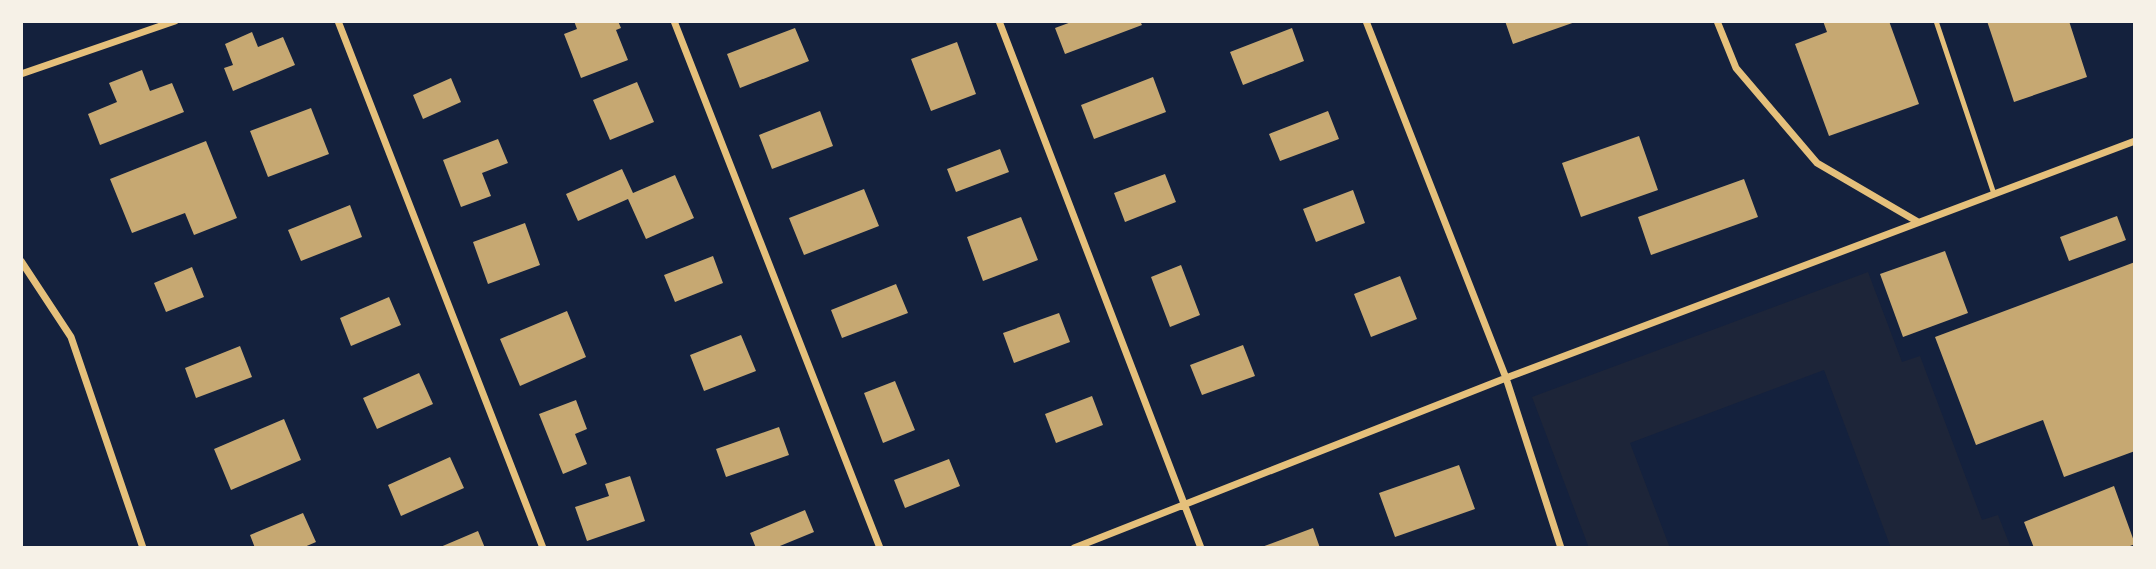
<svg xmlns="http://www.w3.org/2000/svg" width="2156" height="569" font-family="'Noto Sans',sans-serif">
<rect width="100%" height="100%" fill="#14213d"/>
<!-- green -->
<path fill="#1d2539" d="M 1868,272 L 1902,362 L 1920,356 L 1982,520 L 1998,515 L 2011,548 L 1891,548 L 1824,370 L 1630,443 L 1670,548 L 1589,548 L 1532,397 Z"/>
<!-- building -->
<path fill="#c6a872" d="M 574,21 L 618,21 L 621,28 L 616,30 L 628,60 L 581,78 L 564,34 L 577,29 Z
M 1074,21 L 1140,21 L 1142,25 L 1065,54 L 1055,28 Z
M 1505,21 L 1578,21 L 1513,44 Z
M 1823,21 L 1889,21 L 1919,104 L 1829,136 L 1795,44 L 1827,32 Z
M 1987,21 L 2069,21 L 2087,77 L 2014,102 Z
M 795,28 L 809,61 L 740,88 L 727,54 Z
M 1292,28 L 1304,61 L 1243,85 L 1230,52 Z
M 252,32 L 258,47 L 283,37 L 295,65 L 233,91 L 224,68 L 233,65 L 225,44 Z
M 957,42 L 976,94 L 931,111 L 911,59 Z
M 142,70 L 150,91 L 172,83 L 184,112 L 100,145 L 88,114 L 117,102 L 109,83 Z
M 1153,77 L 1166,112 L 1094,139 L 1081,105 Z
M 451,78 L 461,102 L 423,119 L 413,95 Z
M 637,82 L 654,122 L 610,140 L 593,100 Z
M 311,108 L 329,154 L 268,177 L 250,131 Z
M 820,111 L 833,146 L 772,169 L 759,135 Z
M 1328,111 L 1339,139 L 1280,161 L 1269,134 Z
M 1639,136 L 1658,190 L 1581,217 L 1562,163 Z
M 498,139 L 508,163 L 482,173 L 491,196 L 461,207 L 443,160 Z
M 206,141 L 237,218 L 194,235 L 185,213 L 132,233 L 110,179 Z
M 1000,149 L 1009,172 L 956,192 L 947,169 Z
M 622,169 L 633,193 L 675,175 L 694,218 L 646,239 L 628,199 L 578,221 L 566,194 Z
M 1165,174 L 1176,202 L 1125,222 L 1114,193 Z
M 1744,179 L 1758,217 L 1651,255 L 1638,217 Z
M 864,189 L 879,226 L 804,255 L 789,218 Z
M 1353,190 L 1365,223 L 1316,242 L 1303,209 Z
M 350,205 L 362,237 L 301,261 L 288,230 Z
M 2117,216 L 2126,240 L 2069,261 L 2060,237 Z
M 1021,217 L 1038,260 L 983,281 L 967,237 Z
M 525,223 L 540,265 L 488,284 L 473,242 Z
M 1945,251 L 1968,313 L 1903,337 L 1880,274 Z
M 713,256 L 723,283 L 675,302 L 664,275 Z
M 2135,262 L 2135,451 L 2064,477 L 2043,420 L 1976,445 L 1935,337 Z
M 1181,265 L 1200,315 L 1170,327 L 1151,277 Z
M 192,267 L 204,297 L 166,312 L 154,283 Z
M 1400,276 L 1417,319 L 1371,337 L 1354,294 Z
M 896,284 L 908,313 L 842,338 L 831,310 Z
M 389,297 L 401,325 L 351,346 L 340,318 Z
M 567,311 L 586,357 L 520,386 L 500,339 Z
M 1059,313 L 1070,342 L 1014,363 L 1003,333 Z
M 741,335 L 756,371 L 704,391 L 690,355 Z
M 1243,345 L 1255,376 L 1202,395 L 1190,365 Z
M 240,346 L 252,377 L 196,398 L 185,368 Z
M 419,373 L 433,404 L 377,429 L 363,398 Z
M 895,381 L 915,430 L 883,443 L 864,393 Z
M 1092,396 L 1103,425 L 1056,443 L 1045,414 Z
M 576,400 L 587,429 L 575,434 L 587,464 L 563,474 L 539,414 Z
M 284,419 L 301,460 L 231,490 L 214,449 Z
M 779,427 L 789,455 L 726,477 L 716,449 Z
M 450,457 L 464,488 L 401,516 L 388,485 Z
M 949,459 L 960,486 L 905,508 L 894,480 Z
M 1459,465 L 1475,509 L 1395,537 L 1379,493 Z
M 630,476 L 645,521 L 587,541 L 575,507 L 609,496 L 605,484 Z
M 2114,486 L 2135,544 L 2125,548 L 2034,548 L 2024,522 Z
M 805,510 L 814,532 L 775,548 L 756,548 L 750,533 Z
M 303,513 L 316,542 L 302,548 L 255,548 L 250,535 Z
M 1313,528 L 1320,548 L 1259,548 Z
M 478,531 L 485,548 L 438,548 Z"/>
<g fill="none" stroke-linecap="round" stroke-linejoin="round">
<!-- service -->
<path stroke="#e5c07b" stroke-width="5" d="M 1936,21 L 1994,194"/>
<!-- minor -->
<path stroke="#e5c07b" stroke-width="7" d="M 338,21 L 543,548
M 674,21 L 880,548
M 999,21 L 1201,548
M 1366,21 L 1506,378 L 1561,548
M 1717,21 L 1736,68 L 1817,163 L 1918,222
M 21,74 L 175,21
M 21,261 L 71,337 L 143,548
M 1074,548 L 1506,378 L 2135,141"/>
</g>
<!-- border -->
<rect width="2156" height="569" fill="none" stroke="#f6f1e7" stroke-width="46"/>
</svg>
